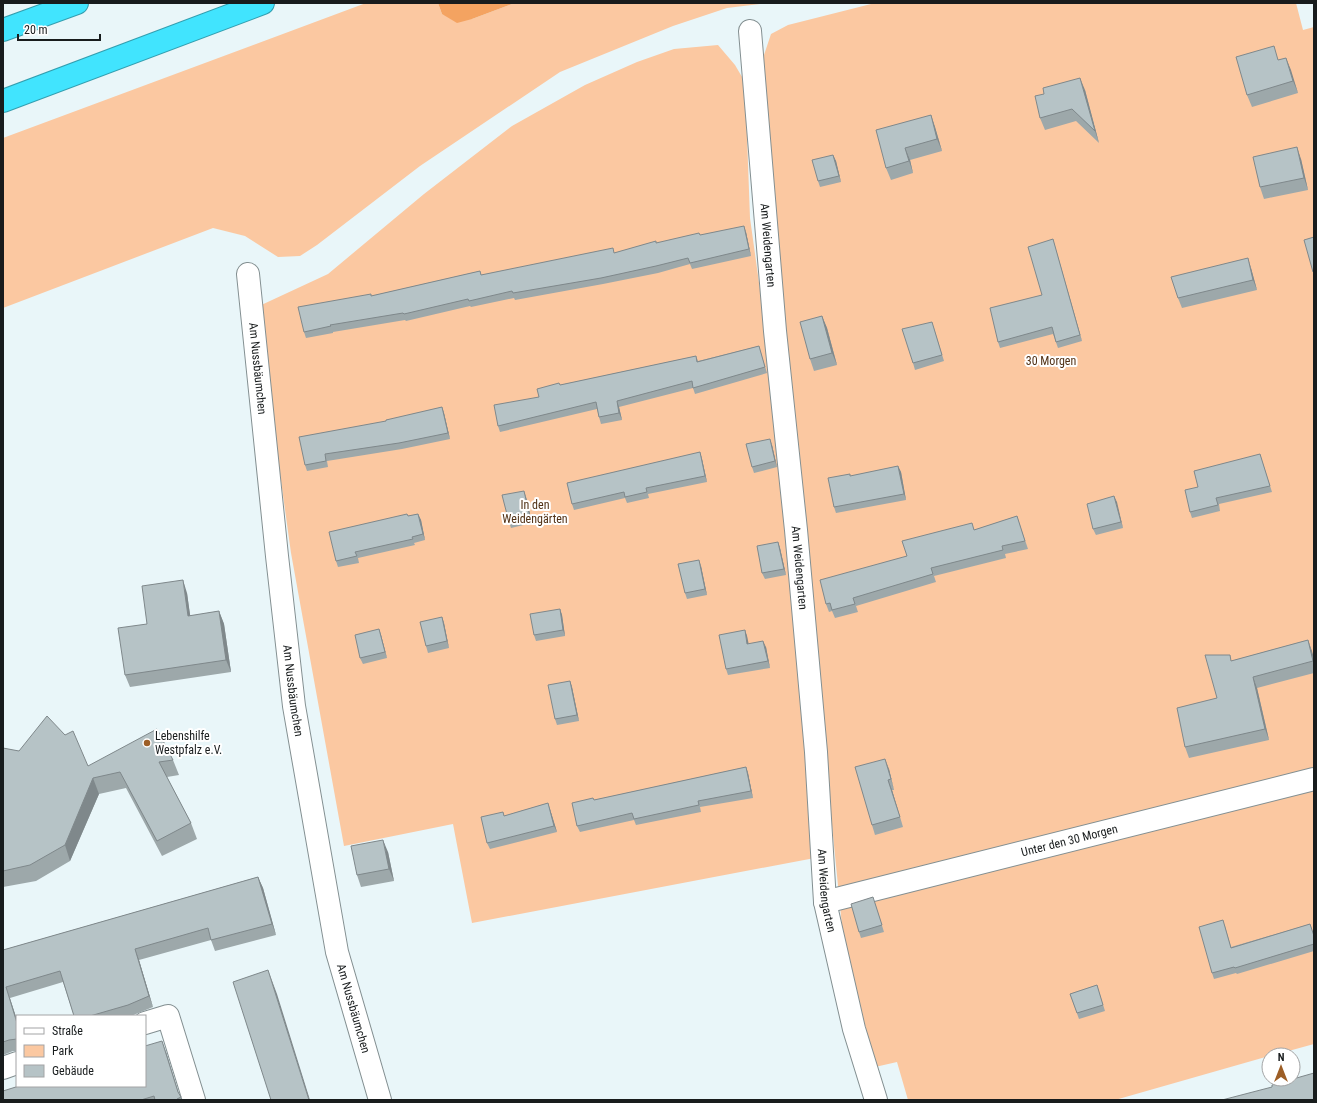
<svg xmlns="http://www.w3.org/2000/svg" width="1317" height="1103" font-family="'Roboto Condensed',sans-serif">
<rect width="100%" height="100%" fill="#e9f6f9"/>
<!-- green -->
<path fill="#fbc8a1" d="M 366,3 L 438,3 L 442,14 L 472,19 L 515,3 L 768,3 L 727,8 L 673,26 L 560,72 L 420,166 L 317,245 L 300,256 L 278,257 L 245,236 L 213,228 L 3,308 L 3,138 Z
M 875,3 L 1296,3 L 1303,30 L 1314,27 L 1314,1044 L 1274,1055 L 1269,1055 L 1269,1056 L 1115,1100 L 908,1100 L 897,1062 L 875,1067 L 856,997 L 842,926 L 798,481 L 763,58 L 771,34 L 788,25 Z
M 718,45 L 735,65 L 745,82 L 750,218 L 766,333 L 820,857 L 472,923 L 453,824 L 344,846 L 291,553 L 257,307 L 328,274 L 424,194 L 512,126 L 585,85 L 637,62 L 674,49 Z"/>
<!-- forest -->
<path fill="#f4a361" d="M 438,3 L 515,3 L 472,19 L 457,23 L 442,14 Z"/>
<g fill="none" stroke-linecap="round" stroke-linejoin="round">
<defs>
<g id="street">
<path id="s1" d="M 750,31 L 775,331 L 796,530 L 816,752 L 825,902 L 854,1029 L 876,1100"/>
<path id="s2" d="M 248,274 L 277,556 L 294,706 L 337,952 L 380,1100"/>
<path id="s3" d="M 825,902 L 1314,779"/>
<path d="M 145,1023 L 168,1016 L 194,1100"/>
<path d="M 3,1068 L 17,1063"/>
</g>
<path id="highway" d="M 3,30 L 77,3
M 3,101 L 263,3"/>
</defs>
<!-- street casing -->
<use href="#street" stroke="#838f91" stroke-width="24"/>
<!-- highway casing -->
<use href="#highway" stroke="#339eaf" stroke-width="24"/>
<!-- street -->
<use href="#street" stroke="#fff" stroke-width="22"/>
<!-- highway -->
<use href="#highway" stroke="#41e4fe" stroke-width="22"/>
</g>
<!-- wall -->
<path fill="#9da8aa" d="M 1286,58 L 1298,93 L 1252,107 L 1247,95 L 1279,60 Z
M 1085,90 L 1099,143 L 1076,121 L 1045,130 L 1040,118 Z
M 931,115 L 935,127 L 942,151 L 910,160 L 913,173 L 891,180 L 886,168 Z
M 833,155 L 836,161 L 841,182 L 820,187 L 818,181 Z
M 1301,159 L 1308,190 L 1264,199 L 1260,187 Z
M 746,232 L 751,256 L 692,269 L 690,264 L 658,273 L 603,284 L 515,300 L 514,298 L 471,307 L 470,306 L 406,321 L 405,320 L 333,332 L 333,333 L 306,338 L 304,332 L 371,296 L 480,271 L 481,275 L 614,253 L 657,243 L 700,235 Z
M 1053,239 L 1082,341 L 1058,348 L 1053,334 L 1000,348 L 998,342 L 1042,295 Z
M 1251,268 L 1257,290 L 1182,308 L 1178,298 Z
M 822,316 L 827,328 L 837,365 L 814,371 L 810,359 Z
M 934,328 L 944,361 L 915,370 L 913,363 Z
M 759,346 L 767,373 L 695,394 L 693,388 L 619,407 L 622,420 L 601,424 L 599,417 L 597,409 L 500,432 L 498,426 L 539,397 L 560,385 L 696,356 L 698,361 Z
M 442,407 L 444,413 L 450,439 L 402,449 L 327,461 L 328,467 L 307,471 L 305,465 L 386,421 Z
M 772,445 L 777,467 L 754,473 L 752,467 Z
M 700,452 L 702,459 L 707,482 L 648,494 L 649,498 L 627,503 L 625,498 L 574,510 L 572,504 Z
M 1260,454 L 1272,492 L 1219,504 L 1220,511 L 1192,518 L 1190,512 L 1198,487 Z
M 898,466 L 901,472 L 906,500 L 836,513 L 834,507 L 851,476 Z
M 1114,496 L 1123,528 L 1096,535 L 1093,529 Z
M 526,497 L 532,523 L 511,528 L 509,522 Z
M 418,514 L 421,520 L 425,540 L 414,543 L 415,545 L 358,558 L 359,563 L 338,567 L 336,561 L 408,516 Z
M 1017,516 L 1028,549 L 1005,554 L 1006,558 L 934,576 L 936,582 L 856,606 L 858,612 L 835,618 L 832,611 L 829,612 L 826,604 L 907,556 L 974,530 Z
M 778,542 L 780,548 L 786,575 L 765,579 L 762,573 Z
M 701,566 L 707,595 L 687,599 L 685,593 Z
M 187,593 L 190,616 L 219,611 L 224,624 L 231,672 L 130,687 L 125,675 L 147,624 Z
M 560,609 L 562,615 L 565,636 L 536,641 L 534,635 Z
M 442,617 L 444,623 L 449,648 L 428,653 L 426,646 Z
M 379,629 L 381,635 L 387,658 L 363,664 L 360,658 Z
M 745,630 L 747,636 L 748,644 L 766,647 L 770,668 L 728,675 L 726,669 Z
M 1308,640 L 1314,659 L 1314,673 L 1257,688 L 1269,740 L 1189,758 L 1185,747 L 1217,698 L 1231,661 Z
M 570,681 L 572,687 L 579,721 L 557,725 L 555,719 Z
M 3,748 L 88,766 L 173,760 L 179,775 L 167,777 L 191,823 L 197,839 L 162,856 L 126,788 L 99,794 L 70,861 L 36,881 L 3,887 Z
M 746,767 L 748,773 L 753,798 L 700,807 L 701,812 L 636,825 L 634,820 L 580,832 L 577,826 L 594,800 Z
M 889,769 L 894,790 L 892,790 L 903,827 L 875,835 L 872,825 Z
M 548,803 L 557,832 L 490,849 L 487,843 L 504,816 Z
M 388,852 L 394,881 L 361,887 L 357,875 Z
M 258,877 L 263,888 L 276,935 L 215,951 L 211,940 L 139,960 L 153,1007 L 131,1016 L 74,1016 L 63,982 L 10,998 L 17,1020 L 17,1051 L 13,1051 L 3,1055 L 3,950 Z
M 875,903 L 884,932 L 861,938 L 859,932 Z
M 1310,924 L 1314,935 L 1314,951 L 1237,974 L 1236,973 L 1214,979 L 1212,973 L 1225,926 L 1231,947 Z
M 1097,985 L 1105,1011 L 1079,1019 L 1070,994 Z
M 166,1052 L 179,1094 L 182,1100 L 3,1100 Z"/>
<!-- shaded-wall -->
<path fill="#7f888b" d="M 1286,58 L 1291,70 L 1298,93 L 1293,81 Z
M 1080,78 L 1085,90 L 1099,143 L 1095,131 Z
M 931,115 L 935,127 L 942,151 L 937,139 Z
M 1297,147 L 1301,159 L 1308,190 L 1304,178 Z
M 905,148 L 910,160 L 913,173 L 909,161 Z
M 833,155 L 836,161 L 841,182 L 839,176 Z
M 744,226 L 746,232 L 751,256 L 749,249 Z
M 1053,239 L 1055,246 L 1082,341 L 1080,335 Z
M 1248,258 L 1251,268 L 1257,290 L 1253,280 Z
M 822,316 L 827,328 L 837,365 L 832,353 Z
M 617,401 L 619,407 L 622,420 L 619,413 Z
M 442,407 L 444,413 L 450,439 L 448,433 Z
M 770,439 L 772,445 L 777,467 L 775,461 Z
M 700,452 L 702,459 L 707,482 L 705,476 Z
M 898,466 L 901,472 L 906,500 L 904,494 Z
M 524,491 L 526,497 L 532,523 L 530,517 Z
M 1114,496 L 1117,502 L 1123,528 L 1121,522 Z
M 418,514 L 421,520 L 425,540 L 423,534 Z
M 778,542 L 780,548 L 786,575 L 784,569 Z
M 699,560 L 701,566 L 707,595 L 705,589 Z
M 183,580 L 187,593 L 192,628 L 188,616 Z
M 560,609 L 562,615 L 565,636 L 563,630 Z
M 219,611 L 224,624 L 231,672 L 226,660 Z
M 442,617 L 444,623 L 449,648 L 447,641 Z
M 379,629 L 381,635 L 387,658 L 385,652 Z
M 745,630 L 747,636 L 750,650 L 747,644 Z
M 1308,640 L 1312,651 L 1314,659 L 1314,662 Z
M 763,641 L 766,647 L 770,668 L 768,661 Z
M 1253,677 L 1257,688 L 1269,740 L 1265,729 Z
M 570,681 L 572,687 L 579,721 L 577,715 Z
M 885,759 L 889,769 L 894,790 L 891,779 Z
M 746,767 L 748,773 L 753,798 L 751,791 Z
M 93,778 L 99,794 L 70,861 L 65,845 Z
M 888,780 L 892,790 L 903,827 L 900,817 Z
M 548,803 L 550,809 L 557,832 L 554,826 Z
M 383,840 L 388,852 L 394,881 L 389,869 Z
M 258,877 L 263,888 L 276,935 L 272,924 Z
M 135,949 L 139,960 L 153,1007 L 149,996 Z
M 268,970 L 277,994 L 310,1100 L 309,1100 Z
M 6,987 L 17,1020 L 17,1023 Z
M 162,1041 L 166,1052 L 180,1098 L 178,1092 Z"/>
<!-- building -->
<path fill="#b6c3c6" stroke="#7f888b" d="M 1274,46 L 1278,60 L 1286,58 L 1293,81 L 1247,95 L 1236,57 Z
M 1080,78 L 1095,131 L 1072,109 L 1040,118 L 1035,96 L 1044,94 L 1043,88 Z
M 931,115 L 937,139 L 905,148 L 909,161 L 886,168 L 876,130 Z
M 1297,147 L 1304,178 L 1260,187 L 1253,157 Z
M 833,155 L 839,176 L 818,181 L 812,160 Z
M 744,226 L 749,249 L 690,263 L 688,258 L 656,266 L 601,278 L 513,293 L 512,291 L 469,301 L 468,299 L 404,314 L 403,313 L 330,325 L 331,326 L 304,332 L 298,307 L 371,294 L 371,296 L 480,271 L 481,275 L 613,248 L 614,253 L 656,241 L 656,243 L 699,233 L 700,235 Z
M 1314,237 L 1314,272 L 1313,272 L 1304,240 Z
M 1053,239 L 1080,335 L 1056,342 L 1052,327 L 998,342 L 990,308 L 1042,295 L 1028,247 Z
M 1248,258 L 1253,280 L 1178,298 L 1171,277 Z
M 822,316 L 832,353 L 810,359 L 800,322 Z
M 932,322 L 942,355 L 913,363 L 902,329 Z
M 759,346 L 765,367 L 693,388 L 692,381 L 617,401 L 619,413 L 599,417 L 596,402 L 498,426 L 494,405 L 539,397 L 537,389 L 559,383 L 560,385 L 696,356 L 697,362 Z
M 442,407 L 448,433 L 399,443 L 325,454 L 326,461 L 305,465 L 299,437 L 386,421 L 386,420 Z
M 770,439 L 775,461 L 752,467 L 746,444 Z
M 700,452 L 705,476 L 646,488 L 647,492 L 625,497 L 624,492 L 572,504 L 567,483 Z
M 1260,454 L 1270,486 L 1216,498 L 1218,505 L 1190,512 L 1185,490 L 1198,487 L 1194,471 Z
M 898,466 L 904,494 L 834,507 L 828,478 L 850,474 L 850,476 Z
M 524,491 L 530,517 L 509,522 L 502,495 Z
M 1114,496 L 1121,522 L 1093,529 L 1087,504 Z
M 407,514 L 408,516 L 418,514 L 423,534 L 412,537 L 413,539 L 355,552 L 357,556 L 336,561 L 329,532 Z
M 1017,516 L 1025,541 L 1002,546 L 1003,550 L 931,568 L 933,574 L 853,598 L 855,604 L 832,610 L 830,603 L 826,604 L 820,580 L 907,556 L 902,541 L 972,523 L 974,530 Z
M 778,542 L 784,569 L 762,573 L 757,546 Z
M 699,560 L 705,589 L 685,593 L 678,564 Z
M 183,580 L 188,616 L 219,611 L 226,660 L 125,675 L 118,628 L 147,624 L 142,586 Z
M 560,609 L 563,630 L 534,635 L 530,614 Z
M 442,617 L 447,641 L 426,646 L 420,622 Z
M 379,629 L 385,652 L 360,658 L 355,635 Z
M 745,630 L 747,644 L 763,641 L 768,661 L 726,669 L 719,635 Z
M 1308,640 L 1313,661 L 1253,677 L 1265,729 L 1185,747 L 1177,708 L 1217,698 L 1205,655 L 1230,655 L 1231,661 Z
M 570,681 L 577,715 L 555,719 L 548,685 Z
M 47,716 L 65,735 L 73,731 L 88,766 L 157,729 L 173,760 L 159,762 L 191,823 L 157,841 L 120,772 L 93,778 L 65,845 L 30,865 L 3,871 L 3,748 L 19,751 Z
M 885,759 L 891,779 L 888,780 L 900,817 L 872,825 L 855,767 Z
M 746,767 L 751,791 L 698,801 L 699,805 L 634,819 L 632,813 L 577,826 L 572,803 L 593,798 L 594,800 Z
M 548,803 L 554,826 L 487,843 L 481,817 L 503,812 L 504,816 Z
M 383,840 L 389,869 L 357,875 L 351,846 Z
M 258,877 L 272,924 L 211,940 L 208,928 L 135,949 L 149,996 L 128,1005 L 90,1016 L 74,1016 L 60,971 L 6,987 L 17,1023 L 17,1039 L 9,1040 L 3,1042 L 3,950 Z
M 873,897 L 882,925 L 859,932 L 851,904 Z
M 1223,920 L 1231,948 L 1310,924 L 1314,936 L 1314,944 L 1235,968 L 1234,967 L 1212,973 L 1199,927 Z
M 268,970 L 309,1100 L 271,1100 L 233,982 Z
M 1097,985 L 1103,1005 L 1077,1013 L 1070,994 Z
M 162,1041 L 178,1092 L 181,1097 L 177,1099 L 177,1100 L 155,1100 L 154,1096 L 141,1100 L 3,1100 L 3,1091 L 19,1086 L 145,1086 L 145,1046 Z
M 1314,1073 L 1314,1100 L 1222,1100 L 1272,1087 L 1272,1085 Z"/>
<!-- markers -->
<circle fill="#9d5e26" stroke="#fff" stroke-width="1.5" cx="147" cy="743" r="4"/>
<g text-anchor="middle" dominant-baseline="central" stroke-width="4" stroke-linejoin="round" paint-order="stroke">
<!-- street labels -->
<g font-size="12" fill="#181c1d" stroke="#fff">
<text stroke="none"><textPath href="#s1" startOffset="215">Am Weidengarten</textPath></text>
<text stroke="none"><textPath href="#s2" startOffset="95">Am Nussbäumchen</textPath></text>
<text stroke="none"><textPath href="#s1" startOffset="539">Am Weidengarten</textPath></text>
<text stroke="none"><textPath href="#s2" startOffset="419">Am Nussbäumchen</textPath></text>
<text stroke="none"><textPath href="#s3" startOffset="252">Unter den 30 Morgen</textPath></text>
<text stroke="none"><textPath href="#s1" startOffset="863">Am Weidengarten</textPath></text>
<text stroke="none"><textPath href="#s2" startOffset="743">Am Nussbäumchen</textPath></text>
</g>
<!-- park labels -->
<g font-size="12" fill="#503014" stroke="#fff">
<text x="1051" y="361">30 Morgen</text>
<text x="535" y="505">In den<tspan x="535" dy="14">Weidengärten</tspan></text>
</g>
<!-- poi labels -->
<g font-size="12" fill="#181c1d" stroke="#fff" text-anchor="start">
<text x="155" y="736">Lebenshilfe<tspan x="155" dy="14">Westpfalz e.V.</tspan></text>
</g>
</g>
<!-- border -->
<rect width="1317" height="1103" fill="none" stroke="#181c1d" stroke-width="8"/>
<!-- legend -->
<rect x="16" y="1015" width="130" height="72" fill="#ffffff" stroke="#a3a4a5"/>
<rect x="24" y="1028" width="20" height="6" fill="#ffffff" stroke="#a3a4a5"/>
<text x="52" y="1035" font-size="12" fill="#181c1d">Straße</text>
<rect x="24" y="1045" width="20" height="12" fill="#fbc8a1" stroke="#a3a4a5"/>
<text x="52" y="1055" font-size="12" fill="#181c1d">Park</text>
<rect x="24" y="1065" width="20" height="12" fill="#b6c3c6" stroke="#a3a4a5"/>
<text x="52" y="1075" font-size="12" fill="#181c1d">Gebäude</text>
<!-- north arrow -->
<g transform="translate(1281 1067)"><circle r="19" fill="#ffffff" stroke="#a3a4a5"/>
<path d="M0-3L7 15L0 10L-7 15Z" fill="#9d5e26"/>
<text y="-6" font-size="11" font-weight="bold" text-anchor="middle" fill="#181c1d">N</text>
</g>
<!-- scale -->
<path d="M18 34v6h82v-6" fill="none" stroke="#181c1d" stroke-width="2"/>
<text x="24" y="34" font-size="12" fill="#181c1d" stroke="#ffffff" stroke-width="3" paint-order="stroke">20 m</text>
</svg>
